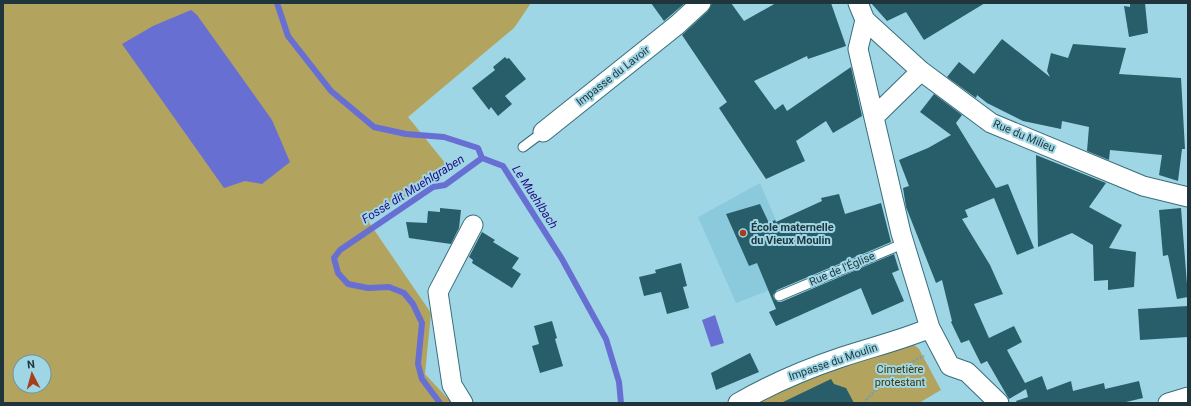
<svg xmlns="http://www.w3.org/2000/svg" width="1191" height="406" font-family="Roboto,sans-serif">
<rect width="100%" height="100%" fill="#9fd6e5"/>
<!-- built -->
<path fill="#8bcadc" d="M 760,183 L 801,278 L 736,303 L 698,217 Z"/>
<!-- green -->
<path fill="#b2a35e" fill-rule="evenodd" d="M 3,3 L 531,3 L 514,28 L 408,117 L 450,169 L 368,221 L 431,313 L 425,374 L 452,403 L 3,403 ZM 20,362 L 44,362 L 44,386 L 20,386 Z
M 912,343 L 919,349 L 941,390 L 919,403 L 751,403 L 784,385 Z"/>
<!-- water -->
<path fill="#686fd3" d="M 191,10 L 197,15 L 272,120 L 290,162 L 262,184 L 245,181 L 224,188 L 122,44 L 153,26 Z
M 715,315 L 724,343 L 711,347 L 702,320 Z"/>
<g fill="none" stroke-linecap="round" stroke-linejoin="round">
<!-- stream -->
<path stroke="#686fd3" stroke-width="6" d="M 277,3 L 288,36 L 331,91 L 374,127 L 406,134 L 444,137 L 478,148 L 482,158 L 503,166 L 562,259 L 606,339 L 619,382 L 621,403
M 440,403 L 422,379 L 418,364 L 422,323 L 413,304 L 404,293 L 389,287 L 368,288 L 348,284 L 338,273 L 334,258 L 340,250 L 433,187 L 445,185 L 482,158"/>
</g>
<!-- building -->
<path fill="#285d6a" d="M 651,3 L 685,3 L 664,21 Z
M 712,3 L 731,3 L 744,21 L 776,3 L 831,3 L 846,46 L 808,59 L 807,56 L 754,81 L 775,110 L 783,104 L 787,111 L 851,67 L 862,116 L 833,133 L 826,121 L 796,141 L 805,161 L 766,179 L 719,108 L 727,102 L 682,35 L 708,11 Z
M 871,3 L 985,3 L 924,40 L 906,12 L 887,21 Z
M 1130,3 L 1145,3 L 1148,33 L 1129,37 L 1124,6 L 1130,7 Z
M 1002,39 L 1050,77 L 1047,71 L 1051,53 L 1068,58 L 1073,44 L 1126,48 L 1119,74 L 1181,78 L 1185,149 L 1182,149 L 1178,181 L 1159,175 L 1162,155 L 1110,150 L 1109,160 L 1087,151 L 1089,127 L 1062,121 L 1061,129 L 1023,121 L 987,103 L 977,95 L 976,98 L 947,77 L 959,62 L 974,74 Z
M 505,57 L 507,59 L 509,58 L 526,79 L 505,96 L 512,104 L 498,116 L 491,107 L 489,110 L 472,88 L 495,70 L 493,67 Z
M 934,94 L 962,115 L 956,123 L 996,188 L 1008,184 L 1034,248 L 1017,255 L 994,198 L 965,210 L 968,217 L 962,219 L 990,265 L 1003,294 L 974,304 L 989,338 L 1014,326 L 1022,342 L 1007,350 L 1025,383 L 1042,376 L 1047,390 L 1071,381 L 1073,391 L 1104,383 L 1105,389 L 1139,381 L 1143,398 L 1122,403 L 1017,403 L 1016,401 L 1028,397 L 1026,389 L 1009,399 L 987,361 L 981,364 L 969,340 L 961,343 L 951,322 L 952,321 L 942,280 L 936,283 L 906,207 L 903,188 L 909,186 L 899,160 L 928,148 L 951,135 L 920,112 Z
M 1036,155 L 1106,183 L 1089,207 L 1122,225 L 1109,248 L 1136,252 L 1134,287 L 1108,290 L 1108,280 L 1094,281 L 1093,245 L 1072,233 L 1038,247 Z
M 839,194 L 845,214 L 881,203 L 891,242 L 777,290 L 773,295 L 774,299 L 778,302 L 781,302 L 894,254 L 899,270 L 892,273 L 904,301 L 872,315 L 861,288 L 776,326 L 769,312 L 776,309 L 757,263 L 749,266 L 726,214 L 760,204 L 769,223 L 775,220 L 776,222 L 822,201 L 821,198 Z
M 440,208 L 461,210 L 459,228 L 451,244 L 409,238 L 406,222 L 427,223 L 428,211 L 440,212 Z
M 1181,208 L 1188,297 L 1177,299 L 1168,255 L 1163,256 L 1159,210 Z
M 482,232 L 495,240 L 493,242 L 519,258 L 512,268 L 521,274 L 512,288 L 472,263 L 473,260 L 469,257 Z
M 681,263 L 687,286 L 683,287 L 689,308 L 667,314 L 661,292 L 644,296 L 639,277 L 656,273 L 655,270 Z
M 1188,306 L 1188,337 L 1140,340 L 1138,309 Z
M 552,321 L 557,338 L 555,339 L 563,366 L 540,373 L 532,346 L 539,344 L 534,326 Z
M 750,353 L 759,372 L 716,390 L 711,373 Z
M 831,379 L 834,384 L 846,388 L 854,403 L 781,403 Z"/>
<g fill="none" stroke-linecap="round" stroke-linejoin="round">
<defs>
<path id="lane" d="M 523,147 L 543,132
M 779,296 L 905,243"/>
<path id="street" d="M 858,3 L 865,20 L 858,49 L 901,233 L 930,328 L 950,366 L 967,372 L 999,403
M 865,20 L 921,71 L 991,123 L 1143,186 L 1188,197
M 874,117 L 921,71
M 543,132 L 677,25 L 701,3
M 463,403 L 452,385 L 438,292 L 473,225
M 738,403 C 771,384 806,369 842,357 C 872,347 902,340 930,328
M 1168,403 L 1188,397"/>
</defs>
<!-- lane casing -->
<use href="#lane" stroke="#386d7b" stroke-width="11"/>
<!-- street casing -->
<use href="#street" stroke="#386d7b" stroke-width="21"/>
<!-- path -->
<path stroke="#74a0ac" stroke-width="2.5" stroke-dasharray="2 2" stroke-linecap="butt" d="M 864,403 C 877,386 905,364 924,356"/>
<!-- lane -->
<use href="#lane" stroke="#fff" stroke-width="9"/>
<!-- street -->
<use href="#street" stroke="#fff" stroke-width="19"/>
</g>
<!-- markers -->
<circle fill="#a63e1d" stroke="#9fd6e5" stroke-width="1.5" cx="743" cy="233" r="4"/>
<g text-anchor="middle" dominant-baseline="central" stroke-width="4" stroke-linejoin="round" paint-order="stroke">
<!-- street labels -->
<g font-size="11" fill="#1f353b" stroke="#9fd6e5">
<text transform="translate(613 76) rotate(-38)">Impasse du Lavoir</text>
<text transform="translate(1024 136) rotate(23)">Rue du Milieu</text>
<text transform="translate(842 269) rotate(-23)">Rue de l'Église</text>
<text transform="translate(833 362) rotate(-19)">Impasse du Moulin</text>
</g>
<!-- poi labels -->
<g font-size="11" font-weight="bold" fill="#1f353b" stroke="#9fd6e5" text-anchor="start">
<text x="751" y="227">École maternelle<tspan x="751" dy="13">du Vieux Moulin</tspan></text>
</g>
<!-- park labels -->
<g font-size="11" fill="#423700" stroke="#9fd6e5">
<text x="900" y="369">Cimetière<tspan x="900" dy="13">protestant</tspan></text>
</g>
<!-- water labels -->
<g font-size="12" font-style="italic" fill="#250987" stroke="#9fd6e5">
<text transform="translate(413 189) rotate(-32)">Fossé dit Muehlgraben</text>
<text transform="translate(535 197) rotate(57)">Le Muehlbach</text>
</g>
</g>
<!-- border -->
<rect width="1191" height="406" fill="none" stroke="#1f353b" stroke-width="8"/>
<!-- north arrow -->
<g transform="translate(32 374) rotate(354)"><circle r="19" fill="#9fd6e5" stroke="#6c96a1"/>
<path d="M0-3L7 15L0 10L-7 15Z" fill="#a63e1d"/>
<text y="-6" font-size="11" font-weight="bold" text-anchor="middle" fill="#1f353b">N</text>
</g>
</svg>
